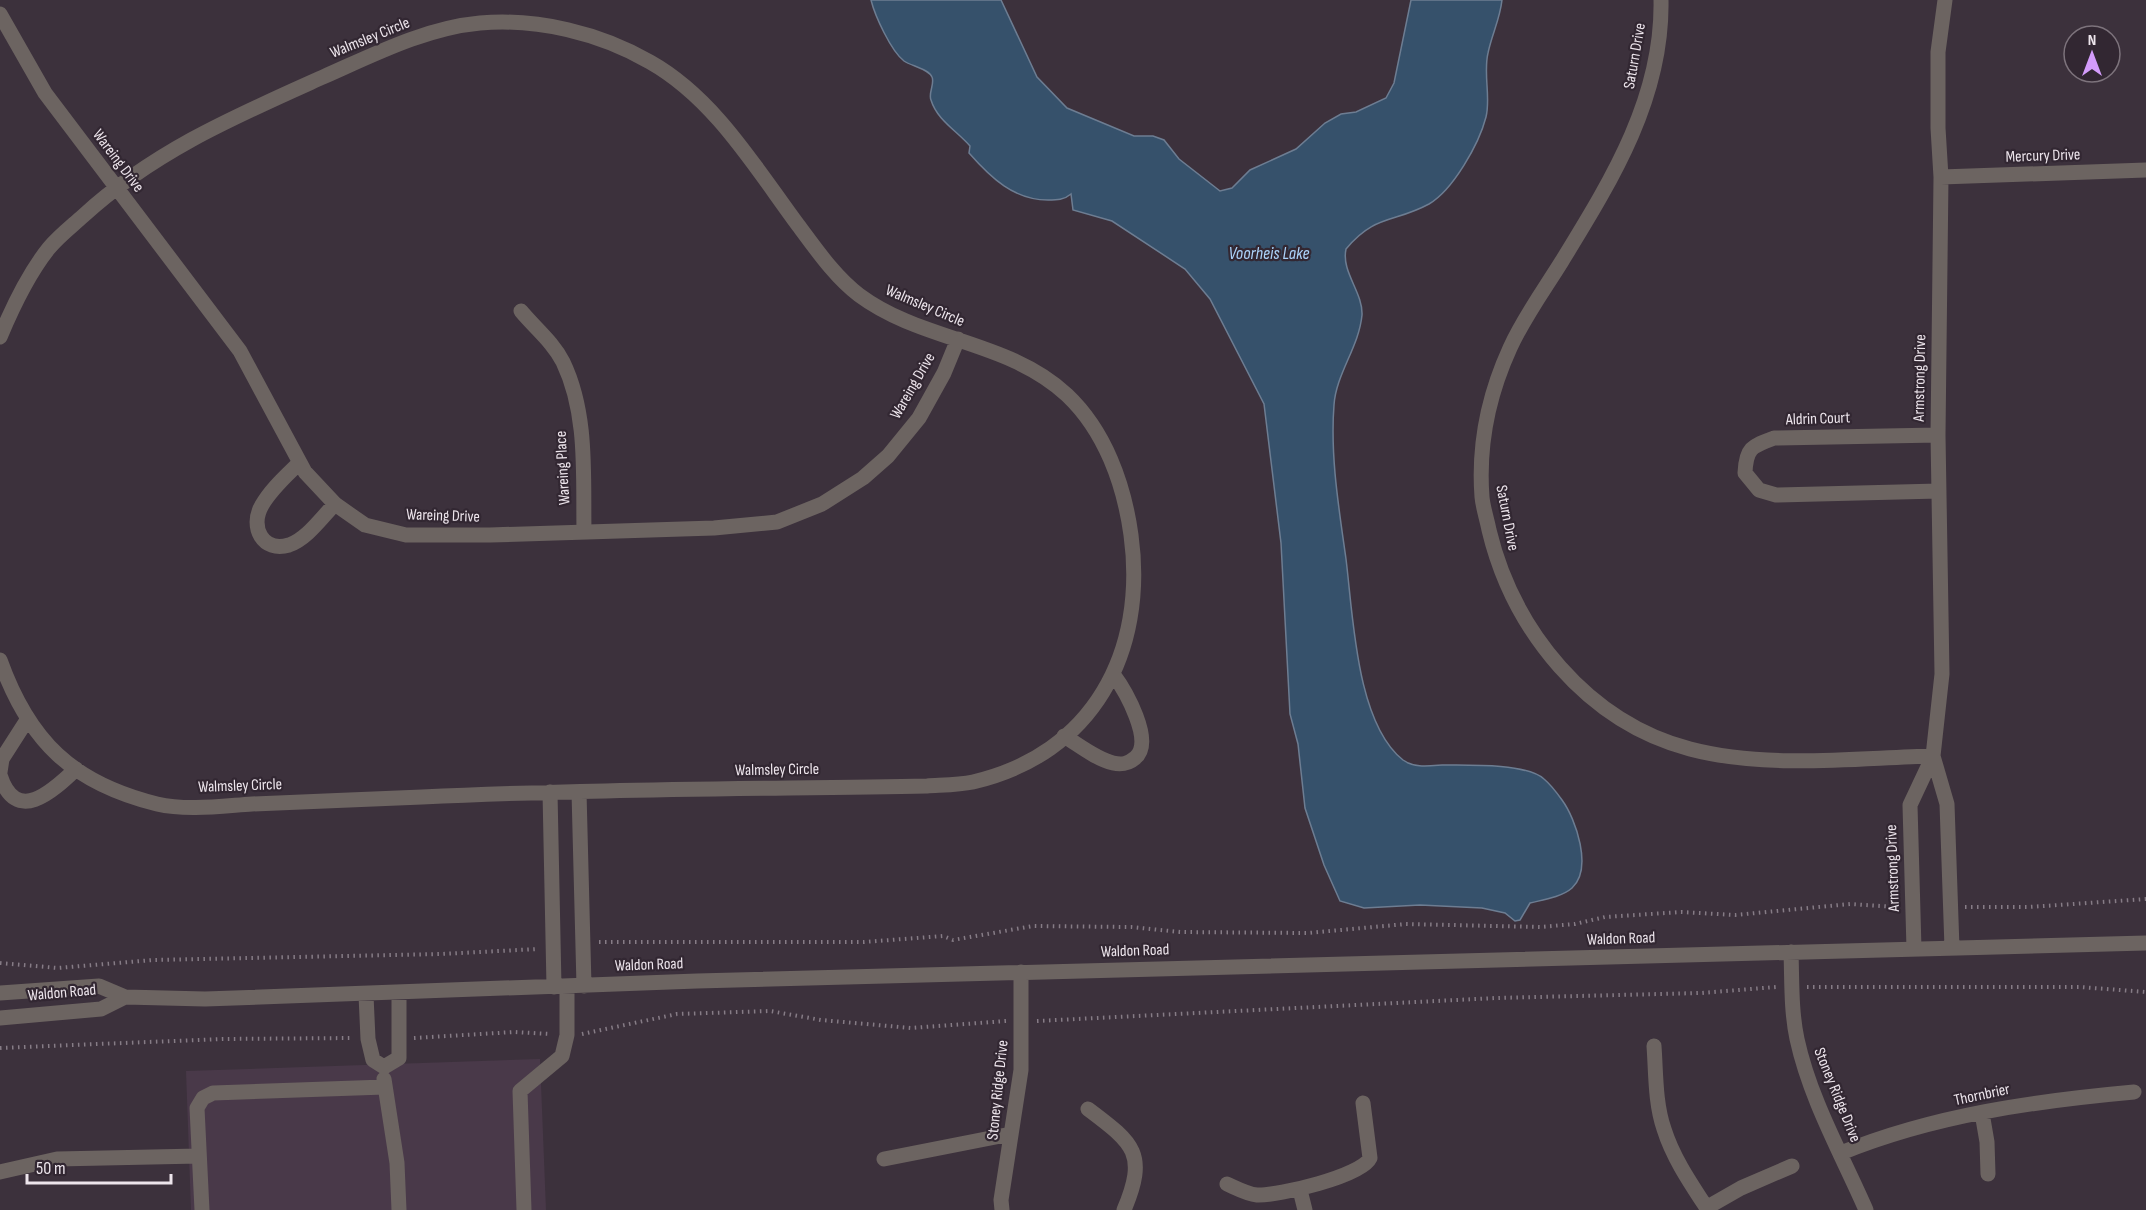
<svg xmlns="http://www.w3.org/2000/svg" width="2146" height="1210" font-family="'Sofia Sans Condensed',sans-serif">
<rect width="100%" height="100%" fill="#3c313c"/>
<!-- built -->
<path fill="#493949" d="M 540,1059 L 546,1210 L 191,1210 L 186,1071 Z"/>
<!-- water -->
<path fill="#36516b" stroke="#6d7d92" stroke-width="1.5" d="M 871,0 L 1001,0 L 1037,77 L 1067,108 L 1134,136 L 1153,136 L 1164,140 L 1179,159 L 1220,191 L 1232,188 L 1250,170 L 1296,149 L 1325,123 L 1341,114 L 1356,112 L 1386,98 L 1394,83 L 1411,0 L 1502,0 C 1500,19 1492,34 1488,53 C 1483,74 1491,97 1486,117 C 1479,144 1453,190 1429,204 C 1394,223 1375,214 1346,249 C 1341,272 1363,292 1362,315 C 1359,347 1336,374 1334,405 C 1330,456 1339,509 1346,559 C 1353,614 1356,723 1403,760 C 1414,768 1428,766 1442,765 C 1466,765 1526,763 1544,779 C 1550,784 1557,793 1562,800 C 1576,819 1593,869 1572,888 C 1562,897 1542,900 1530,903 L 1520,920 L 1515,921 L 1505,913 L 1482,908 L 1420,905 L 1364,908 L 1340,901 L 1324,865 L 1305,808 L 1298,744 L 1290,714 L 1281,543 L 1264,404 L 1210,299 L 1185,269 L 1112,221 L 1073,210 L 1071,194 C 1064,200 1057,200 1048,200 C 1014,200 991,178 969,153 L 970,146 C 957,131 937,120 931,100 C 928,93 935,84 932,77 C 929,69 911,66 904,61 C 891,51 875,16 871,0 Z"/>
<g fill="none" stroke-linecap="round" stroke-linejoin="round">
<!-- path -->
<path stroke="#867c86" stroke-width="4" stroke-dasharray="1.5 4.5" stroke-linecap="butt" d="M 1965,907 L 2029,907 L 2146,899
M 599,942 L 864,942 L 943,936 L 953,940 L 1033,926 L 1131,927 L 1180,932 L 1308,933 L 1406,924 L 1540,927 L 1575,924 L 1605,917 L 1681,912 L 1735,915 L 1850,904 L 1897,907
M 0,963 L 58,968 L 153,960 L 441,954 L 538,949
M 1807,987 L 2080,987 L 2146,992
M 1037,1021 L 1496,998 L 1701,993 L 1776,987
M 582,1034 L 677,1014 L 770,1011 L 821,1020 L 911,1028 L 1006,1021
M 414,1038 L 514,1032 L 550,1034
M 0,1048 L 222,1039 L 353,1038"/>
<!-- minor -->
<path stroke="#6c6461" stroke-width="15" d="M 1661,0 C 1663,98 1611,181 1562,261 C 1544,290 1524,317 1510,348 C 1488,396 1478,444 1482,497 C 1483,508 1487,519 1489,530 C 1513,630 1587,722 1690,749 C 1767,769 1854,758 1933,756
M 0,14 L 45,93 L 240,351 L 305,472 L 335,504 L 365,525 L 406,535 L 490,535 L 714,528 L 777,522 L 822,504 L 863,478 L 888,456 L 919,418 L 944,373 L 958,339
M 1941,177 L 2146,170
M 521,311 C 535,328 553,342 563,362 C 588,414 583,475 584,532
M 0,337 C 13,306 28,274 49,248 C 59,236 72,226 83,216 C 154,151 236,116 323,77 C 373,55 425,28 480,23 C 537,18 600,33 650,62 C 714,98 755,167 798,225 C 816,249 835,277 859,295 C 922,342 1008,340 1067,395 C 1105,431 1124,484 1131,535 C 1147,652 1093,754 973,782 C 959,785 942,785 927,786 C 759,789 590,789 422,797 C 365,799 309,802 252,804 C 222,806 187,811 157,804 C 72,783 29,741 0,660
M 1938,435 L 1774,438 C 1752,446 1746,448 1745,473 L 1759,490 L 1776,495 L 1939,491
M 299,463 C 286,476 271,489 262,505 C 249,527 263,553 289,545 C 307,539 322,517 335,504
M 1064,736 C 1079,745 1096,759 1113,763 C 1122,765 1128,764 1135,758 C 1155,742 1125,690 1113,674
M 1933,756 L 1947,804 L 1952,948
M 0,772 L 2,759 L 27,720
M 0,775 C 16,825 52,792 76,769
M 550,792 L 554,987
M 579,792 L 584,986
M 1914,949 L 1910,805 L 1933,756 L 1942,674 L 1938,435 L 1941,177 L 1938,128 L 1938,52 L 1945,0
M 1791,952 C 1792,981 1791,1011 1797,1039 C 1810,1099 1842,1155 1866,1210
M 0,993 L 99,986 L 125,997 L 205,999 L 697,981 L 2146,943
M 366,995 L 368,1039 L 373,1060 L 384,1067 L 399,1058 L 399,993
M 0,1018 L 101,1009 L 125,997
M 1654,1046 C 1656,1073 1655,1103 1664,1129 C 1673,1158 1691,1184 1708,1210
M 384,1079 L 397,1163 L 399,1210
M 1088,1109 C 1133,1143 1148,1153 1124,1210
M 1982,1113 L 1987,1142 L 1988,1174
M 1841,1153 C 1934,1115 2035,1101 2134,1092
M 884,1159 L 1011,1134
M 0,1172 L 57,1159 L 199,1156
M 1227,1184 C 1236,1188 1247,1194 1257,1195 C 1278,1196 1362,1176 1370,1158 L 1363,1103
M 1300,1190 L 1305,1210
M 1706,1208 L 1741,1188 L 1792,1166
M 202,1210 L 197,1108 L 203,1098 L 213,1093 L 385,1087
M 524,1210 L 520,1091 L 562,1056 L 567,1035 L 567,987
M 1002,1210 L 1001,1200 L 1021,1070 L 1021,972"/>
</g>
<g text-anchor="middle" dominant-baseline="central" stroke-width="4.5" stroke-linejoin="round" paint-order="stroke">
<!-- street labels -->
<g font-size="16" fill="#ede5ec" stroke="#322732">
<text transform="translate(370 38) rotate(-22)">Walmsley Circle</text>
<text transform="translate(1635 56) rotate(-80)">Saturn Drive</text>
<text transform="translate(2043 156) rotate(-2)">Mercury Drive</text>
<text transform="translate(118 161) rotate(53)">Wareing Drive</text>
<text transform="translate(925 306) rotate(23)">Walmsley Circle</text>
<text transform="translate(1920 378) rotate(-89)">Armstrong Drive</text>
<text transform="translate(913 386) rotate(-60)">Wareing Drive</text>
<text transform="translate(1818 419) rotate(-2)">Aldrin Court</text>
<text transform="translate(563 468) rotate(-93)">Wareing Place</text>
<text transform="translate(443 516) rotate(2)">Wareing Drive</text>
<text transform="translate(1507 518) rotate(79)">Saturn Drive</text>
<text transform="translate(777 770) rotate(-1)">Walmsley Circle</text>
<text transform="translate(240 786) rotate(-2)">Walmsley Circle</text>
<text transform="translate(1893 868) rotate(-92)">Armstrong Drive</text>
<text transform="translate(1621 939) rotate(-2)">Waldon Road</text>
<text transform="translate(1135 951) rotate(-2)">Waldon Road</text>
<text transform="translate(649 965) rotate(-2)">Waldon Road</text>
<text transform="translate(62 993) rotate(-5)">Waldon Road</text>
<text transform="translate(998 1090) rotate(-84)">Stoney Ridge Drive</text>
<text transform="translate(1837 1095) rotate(68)">Stoney Ridge Drive</text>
<text transform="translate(1982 1095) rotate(-12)">Thornbrier</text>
</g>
<!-- water labels -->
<g font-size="18" font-style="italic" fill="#acd2f9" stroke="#322732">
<text x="1269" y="253">Voorheis Lake</text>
</g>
</g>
<!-- north arrow -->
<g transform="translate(2092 54)"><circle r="28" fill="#322732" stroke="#7d737c" stroke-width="1.5"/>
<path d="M0-4.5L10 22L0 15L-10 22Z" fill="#d49cfb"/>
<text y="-9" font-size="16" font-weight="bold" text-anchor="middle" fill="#ede5ec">N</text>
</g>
<!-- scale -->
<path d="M27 1174v9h144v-9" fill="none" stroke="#ede5ec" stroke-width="3"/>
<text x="36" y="1174" font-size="18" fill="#ede5ec" stroke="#322732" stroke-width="4.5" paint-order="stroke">50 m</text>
</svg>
